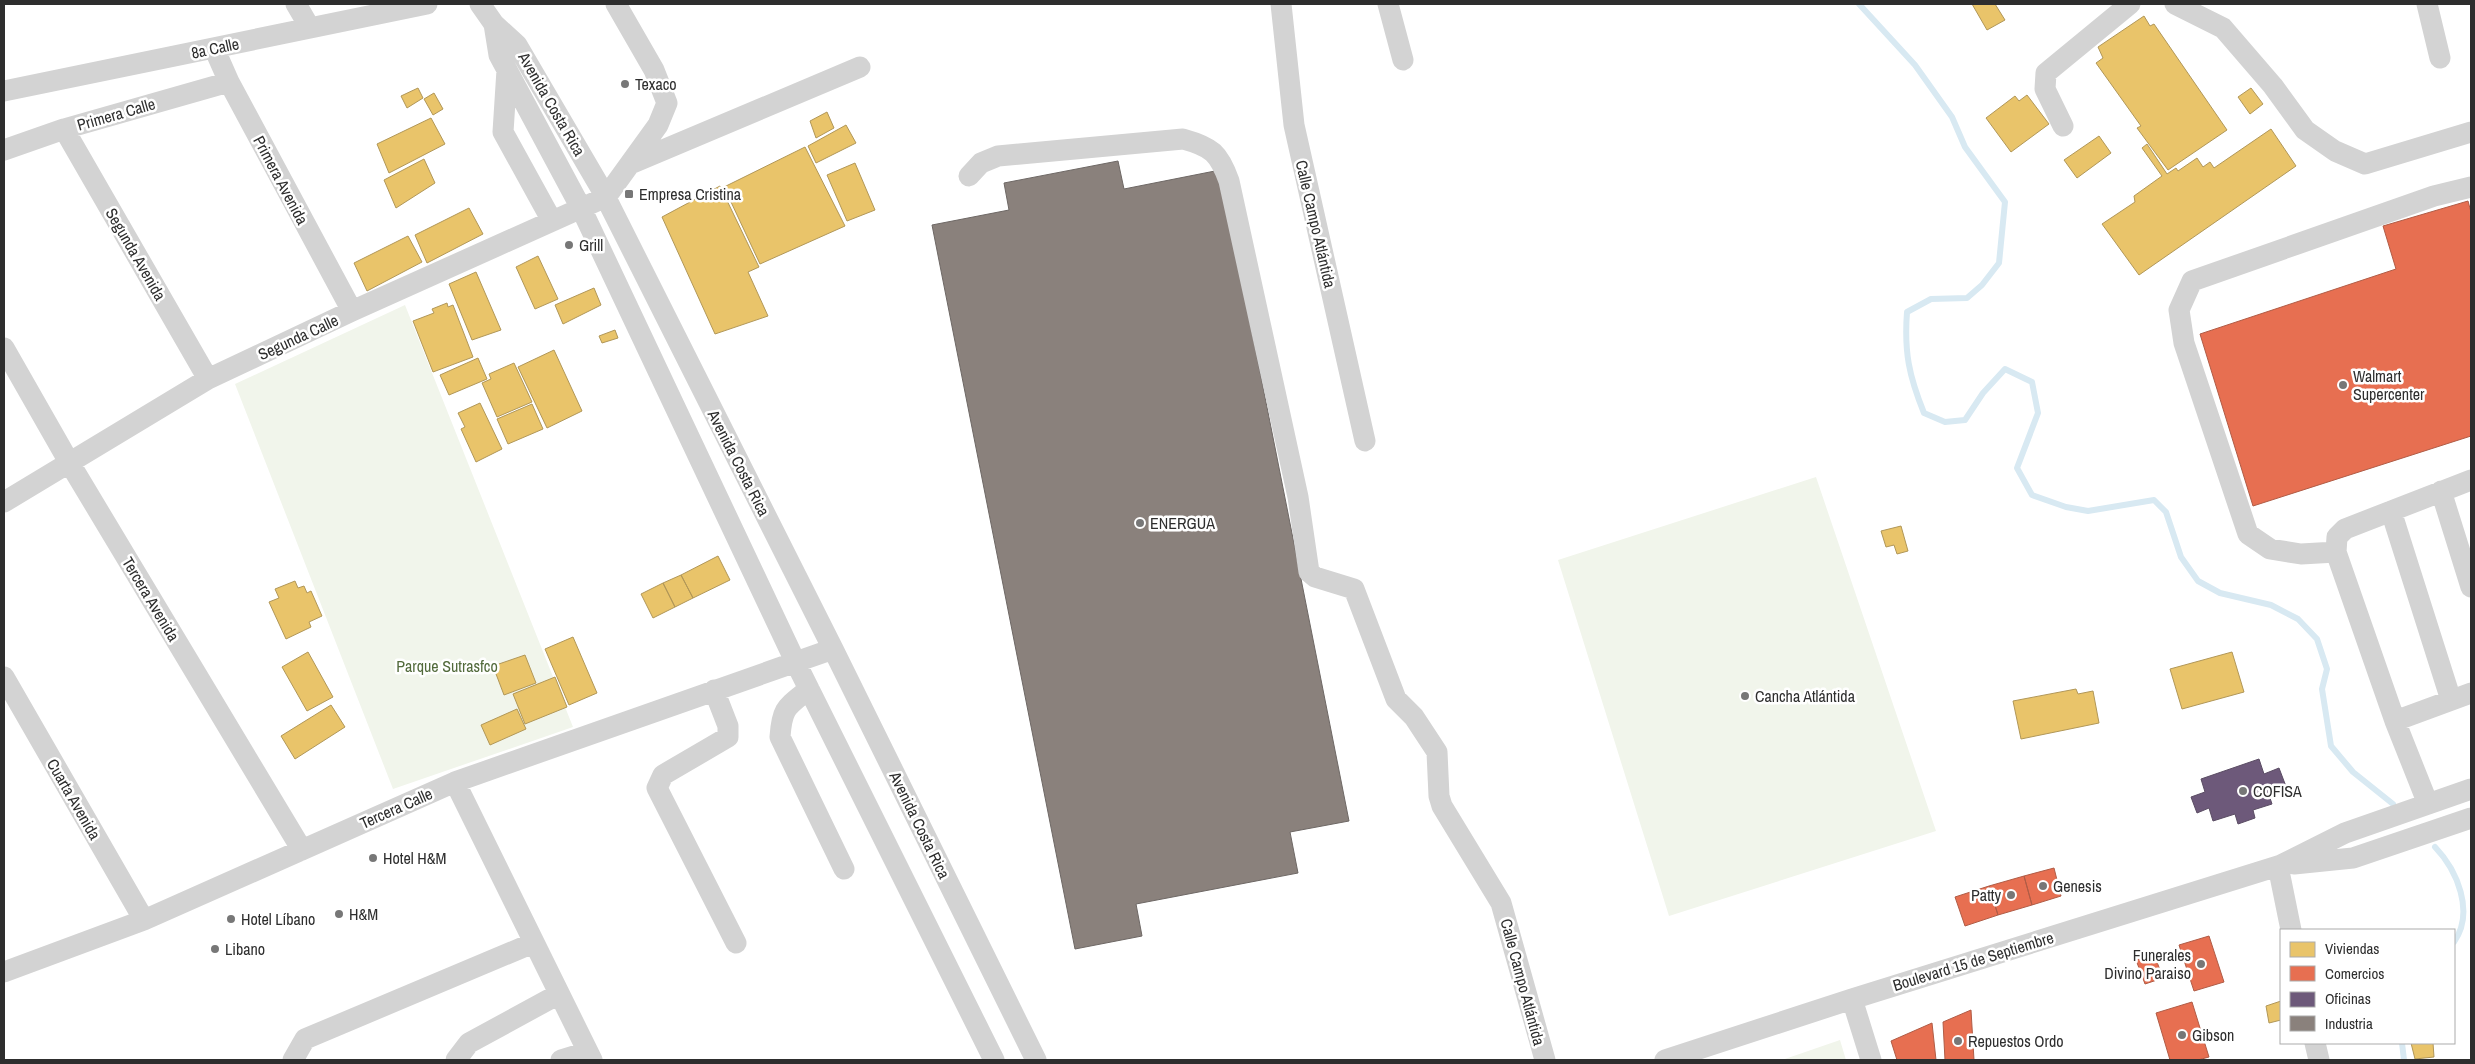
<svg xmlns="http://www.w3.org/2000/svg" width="2475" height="1064" font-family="'Archivo Narrow',sans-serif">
<rect width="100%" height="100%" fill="#fff"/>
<!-- green -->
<path fill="#f1f5eb" d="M 405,305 L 573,727 L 393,789 L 235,384 Z
M 1816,477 L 1936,831 L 1669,916 L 1558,560 Z
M 1840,1040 L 1846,1060 L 1782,1060 Z"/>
<!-- homes -->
<path fill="#e9c46a" stroke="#b19758" d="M 1972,4 L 1995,4 L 2005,20 L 1987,30 Z
M 2144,16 L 2150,26 L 2154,24 L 2227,130 L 2168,170 L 2137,128 L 2141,126 L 2096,63 L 2103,58 L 2098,47 Z
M 418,88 L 423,98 L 407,108 L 401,96 Z
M 2251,88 L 2263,104 L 2250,114 L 2238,97 Z
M 434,93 L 443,109 L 433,115 L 424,99 Z
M 2027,95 L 2049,124 L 2011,152 L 1986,118 L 2015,96 L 2019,101 Z
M 827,112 L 834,128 L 816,138 L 810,121 Z
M 431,118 L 445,144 L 389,173 L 377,144 Z
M 846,125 L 856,143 L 816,163 L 808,146 Z
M 2271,129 L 2296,166 L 2139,275 L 2102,224 L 2135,202 L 2134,196 L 2162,176 L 2142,148 L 2147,144 L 2167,174 L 2176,168 L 2178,171 L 2197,158 L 2203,167 L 2210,162 L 2214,168 Z
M 2099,136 L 2111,153 L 2077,178 L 2064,160 Z
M 805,147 L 845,226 L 760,264 L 724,187 Z
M 424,159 L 435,183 L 396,208 L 384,180 Z
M 855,163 L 875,210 L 847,221 L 827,175 Z
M 720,186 L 759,267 L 748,272 L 768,316 L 715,334 L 662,217 Z
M 469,208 L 483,234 L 427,263 L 415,235 Z
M 408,236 L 422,262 L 367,291 L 354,263 Z
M 538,256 L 558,299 L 535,309 L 516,267 Z
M 476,272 L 501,330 L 472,340 L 449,284 Z
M 594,288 L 601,305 L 563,324 L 555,305 Z
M 447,303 L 448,307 L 453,305 L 473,357 L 433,372 L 413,321 L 434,313 L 432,309 Z
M 615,330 L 618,338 L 602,343 L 599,336 Z
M 554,350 L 582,411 L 547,428 L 518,367 Z
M 478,358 L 487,379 L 449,395 L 440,375 Z
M 514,363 L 532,402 L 497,417 L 482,383 L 491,379 L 489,374 Z
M 480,403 L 502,449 L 476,462 L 461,429 L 465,427 L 458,413 Z
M 532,404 L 543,429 L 508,444 L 497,419 Z
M 1901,526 L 1908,551 L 1897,554 L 1894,545 L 1886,547 L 1881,531 Z
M 718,556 L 730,580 L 693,598 L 681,575 Z
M 681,575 L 693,598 L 675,607 L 663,583 Z
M 295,581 L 298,588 L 304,586 L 307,593 L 311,591 L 322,616 L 309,622 L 311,627 L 286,639 L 269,602 L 279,598 L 275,589 Z
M 663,583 L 675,607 L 653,618 L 641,594 Z
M 573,637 L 597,693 L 569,705 L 545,649 Z
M 308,652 L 333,697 L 307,711 L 282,667 Z
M 2232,652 L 2244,692 L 2182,709 L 2170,669 Z
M 525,655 L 536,683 L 504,695 L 493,666 Z
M 555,677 L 567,707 L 525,724 L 513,694 Z
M 2076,689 L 2078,694 L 2093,691 L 2099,723 L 2021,739 L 2013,701 Z
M 331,705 L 345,727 L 295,759 L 281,736 Z
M 517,709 L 526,729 L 490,745 L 481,725 Z
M 2281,1001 L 2281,1020 L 2269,1023 L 2266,1006 Z
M 2411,1043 L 2433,1043 L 2434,1057 L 2415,1059 Z"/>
<!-- shops -->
<path fill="#e76f51" stroke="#b05c46" d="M 2468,201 L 2471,212 L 2471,436 L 2253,506 L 2200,334 L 2396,269 L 2383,226 Z
M 2054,868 L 2061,896 L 2032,905 L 2024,876 Z
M 2024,876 L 2032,905 L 1998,915 L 1989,886 Z
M 1989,886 L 1998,915 L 1965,926 L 1955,897 Z
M 2209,936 L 2224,982 L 2194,991 L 2179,945 Z
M 2154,954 L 2163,978 L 2145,984 L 2136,960 Z
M 2192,1002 L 2209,1057 L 2198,1060 L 2170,1060 L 2156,1013 Z
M 1971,1010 L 1974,1060 L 1945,1060 L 1943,1022 Z
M 1932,1023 L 1936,1060 L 1897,1060 L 1891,1041 Z"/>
<!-- offices -->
<path fill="#6d597a" stroke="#5a4c63" d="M 2259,759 L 2264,774 L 2279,768 L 2287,789 L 2269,795 L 2272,804 L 2253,810 L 2255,818 L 2238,824 L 2235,814 L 2213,821 L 2209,808 L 2197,813 L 2191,797 L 2205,792 L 2201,779 Z"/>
<!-- industry -->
<path fill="#8a817c" stroke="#6e6865" d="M 1118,161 L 1124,189 L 1220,170 L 1349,821 L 1290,832 L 1298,873 L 1136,904 L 1142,936 L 1075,949 L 932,225 L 1009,210 L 1004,183 Z"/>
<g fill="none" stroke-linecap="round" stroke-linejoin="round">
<!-- stream -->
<path stroke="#d8e9f2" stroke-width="6" d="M 1859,4 L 1915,65 L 1952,117 L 1965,147 L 2005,202 L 1999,263 L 1982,285 L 1967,298 L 1931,299 L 1907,312 C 1904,352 1909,376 1924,413 L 1945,422 L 1965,420 L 1983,393 L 2005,369 L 2032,382 L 2038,413 L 2017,468 L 2032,495 L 2066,507 L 2088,511 L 2154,500 L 2166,512 L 2181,557 L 2198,581 L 2220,593 L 2271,605 L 2298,619 L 2317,639 L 2327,669 L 2322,689 L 2331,746 L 2353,772 L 2393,804
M 2435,847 C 2457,870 2475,912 2454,942
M 2402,1043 L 2404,1060"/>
<!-- minor -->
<path stroke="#d3d3d3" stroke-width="21" d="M 296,4 L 310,28
M 480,4 L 494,24 L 517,45 L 603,192 L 833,649 L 1036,1060
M 1281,4 L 1294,125 L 1365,441
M 1388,4 L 1403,60
M 2175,4 L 2223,28 L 2273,86 L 2305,130 L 2335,151 L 2365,164 L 2471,132
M 2427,4 L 2440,58
M 494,24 L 499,55 L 581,208 L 795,661 L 994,1060
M 214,48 L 229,82 L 352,311
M 507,70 L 503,132 L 552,221
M 4,91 L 427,4
M 2063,126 L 2045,89 L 2046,73 L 2130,4
M 64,129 L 208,379
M 4,150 L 64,129 L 229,82
M 630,164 L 860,67
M 969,176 L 981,163 L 998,156 L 1183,139 C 1212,147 1219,153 1229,181 L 1298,497 L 1309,572 L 1315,577 L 1354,589 L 1396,699 L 1414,717 L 1437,752 L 1439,796 L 1442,806 L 1501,903 L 1545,1060
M 4,348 L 69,462 L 302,850
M 2441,491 L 2471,587
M 4,502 L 208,379 L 352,311 L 606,197 L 658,125 L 667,103 L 654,70 L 616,4
M 2391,511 L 2451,700
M 2336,552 L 2301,554 L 2270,549 L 2248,534 L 2184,343 L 2179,310 L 2192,281 L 2434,196 L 2471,187
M 4,677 L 144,920
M 809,689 C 787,707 782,707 780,737 L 844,869
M 714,690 L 728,726 L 728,737 L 663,775 L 657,788 L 736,943
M 2395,721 L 2471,693
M 455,782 L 592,1060
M 2428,804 L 2395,721 L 2336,552 L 2337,537 L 2345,529 L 2471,480
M 2294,864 L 2353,858 L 2471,818
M 2278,866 L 2291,930
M 4,972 L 144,920 L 455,782 L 833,649
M 1852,999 L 1871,1060
M 2315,1043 L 2319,1060
M 293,1060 L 305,1039 L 533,943
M 456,1060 L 469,1043 L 559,994
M 561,1060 L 587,1052
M 1665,1060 L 1852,999 L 2281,865 L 2345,833 L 2471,789"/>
</g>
<!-- markers -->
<g fill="#777" stroke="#fff" stroke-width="2">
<circle cx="625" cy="84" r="5"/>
<rect x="624" y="189" width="10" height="10" rx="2.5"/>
<circle cx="569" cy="245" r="5"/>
<circle cx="2343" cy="385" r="5"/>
<circle cx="1140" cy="523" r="5"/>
<circle cx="1745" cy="696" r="5"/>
<circle cx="2243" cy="791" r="5"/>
<circle cx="373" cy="858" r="5"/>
<circle cx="2043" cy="886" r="5"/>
<circle cx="2011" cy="895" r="5"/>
<circle cx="339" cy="914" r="5"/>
<circle cx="231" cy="919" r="5"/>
<circle cx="215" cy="949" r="5"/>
<circle cx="2201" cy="964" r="5"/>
<circle cx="2182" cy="1035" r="5"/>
<circle cx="1958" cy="1041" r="5"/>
</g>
<g text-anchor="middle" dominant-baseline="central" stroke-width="5" stroke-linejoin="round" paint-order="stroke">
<!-- street labels -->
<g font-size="16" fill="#2e2e2e" stroke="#fff">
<text transform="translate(215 48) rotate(-12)">8a Calle</text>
<text transform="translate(552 104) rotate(60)">Avenida Costa Rica</text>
<text transform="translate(116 114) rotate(-16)">Primera Calle</text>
<text transform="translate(281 180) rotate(62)">Primera Avenida</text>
<text transform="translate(1316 224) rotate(77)">Calle Campo Atlántida</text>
<text transform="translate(136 254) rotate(60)">Segunda Avenida</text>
<text transform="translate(298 337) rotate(-25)">Segunda Calle</text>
<text transform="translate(739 463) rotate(63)">Avenida Costa Rica</text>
<text transform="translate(151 599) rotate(59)">Tercera Avenida</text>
<text transform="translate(74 799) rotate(60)">Cuarta Avenida</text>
<text transform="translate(396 808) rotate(-24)">Tercera Calle</text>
<text transform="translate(920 825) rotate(64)">Avenida Costa Rica</text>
<text transform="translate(1973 961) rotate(-17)">Boulevard 15 de Septiembre</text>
<text transform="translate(1523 982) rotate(75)">Calle Campo Atlántida</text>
</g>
<!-- poi labels -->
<g font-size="16" fill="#2e2e2e" stroke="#fff" text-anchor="start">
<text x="635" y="84">Texaco</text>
<text x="639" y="194">Empresa Cristina</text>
<text x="579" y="245">Grill</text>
<text x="2353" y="376">Walmart<tspan x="2353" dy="18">Supercenter</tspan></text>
<text x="1150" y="523">ENERGUA</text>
<text x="1755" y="696">Cancha Atlántida</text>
<text x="2253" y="791">COFISA</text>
<text x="383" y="858">Hotel H&amp;M</text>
<text x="2053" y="886">Genesis</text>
<text x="2001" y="895" text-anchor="end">Patty</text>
<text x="349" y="914">H&amp;M</text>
<text x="241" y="919">Hotel Líbano</text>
<text x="225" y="949">Libano</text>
<text x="2191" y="955" text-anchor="end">Funerales<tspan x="2191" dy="18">Divino Paraiso</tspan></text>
<text x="2192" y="1035">Gibson</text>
<text x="1968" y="1041">Repuestos Ordo</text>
</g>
<!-- park labels -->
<g font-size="16" fill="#526a3b" stroke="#fff">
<text x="447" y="666">Parque Sutrasfco</text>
</g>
</g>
<!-- border -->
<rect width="2475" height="1064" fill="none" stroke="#2e2e2e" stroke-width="10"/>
<!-- legend -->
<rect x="2280" y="929" width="175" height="115" fill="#ffffff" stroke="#ababab"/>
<rect x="2290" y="942" width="25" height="15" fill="#e9c46a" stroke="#ababab"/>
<text x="2325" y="954" font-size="15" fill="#2e2e2e">Viviendas</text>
<rect x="2290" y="966" width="25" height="15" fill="#e76f51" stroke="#ababab"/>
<text x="2325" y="979" font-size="15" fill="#2e2e2e">Comercios</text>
<rect x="2290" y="992" width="25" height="15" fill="#6d597a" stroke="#ababab"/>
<text x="2325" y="1004" font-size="15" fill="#2e2e2e">Oficinas</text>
<rect x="2290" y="1016" width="25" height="15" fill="#8a817c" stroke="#ababab"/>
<text x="2325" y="1029" font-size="15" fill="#2e2e2e">Industria</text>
</svg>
